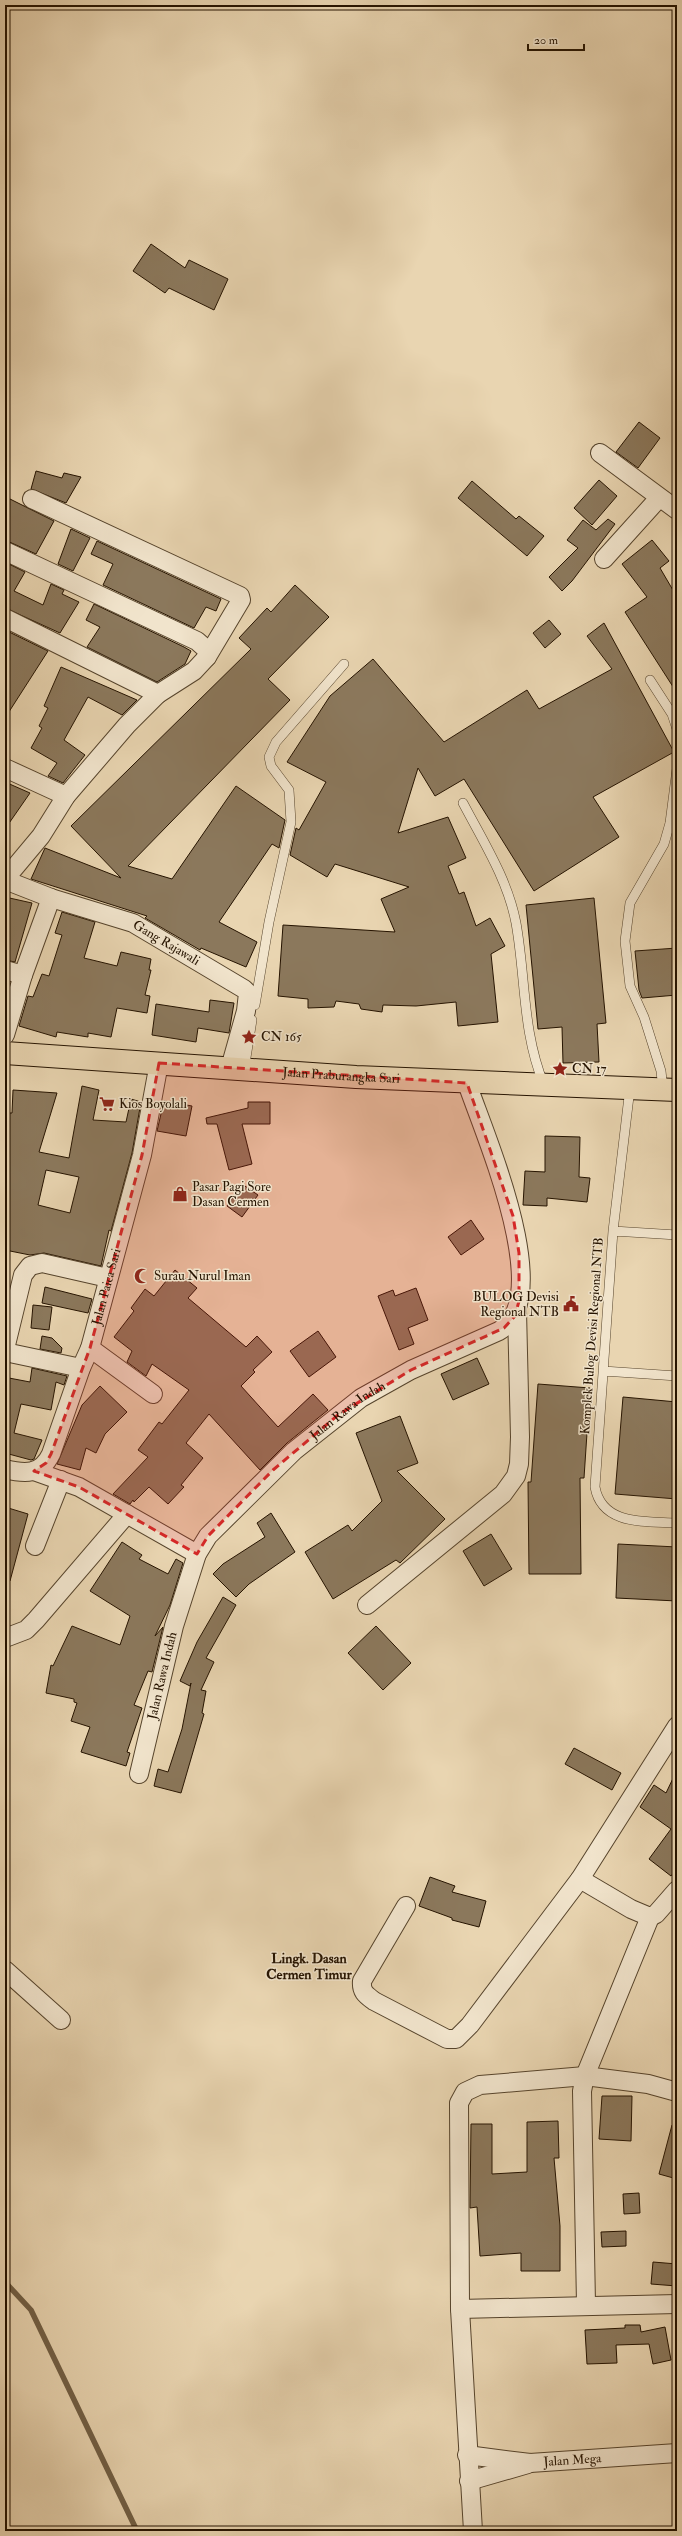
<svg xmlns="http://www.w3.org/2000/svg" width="682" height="2536" font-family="'IM FELL Double Pica',serif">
<rect width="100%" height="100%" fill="#e9d5b1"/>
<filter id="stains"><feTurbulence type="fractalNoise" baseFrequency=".005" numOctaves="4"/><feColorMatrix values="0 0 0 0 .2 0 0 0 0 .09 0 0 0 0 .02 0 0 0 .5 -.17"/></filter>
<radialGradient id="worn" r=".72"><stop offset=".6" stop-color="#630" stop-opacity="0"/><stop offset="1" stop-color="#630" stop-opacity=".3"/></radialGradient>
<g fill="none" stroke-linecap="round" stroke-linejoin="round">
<!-- stream -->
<path stroke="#726046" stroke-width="5.5" d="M 5,2282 L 31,2310 L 137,2531"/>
</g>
<!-- building -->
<path fill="#8b785c" stroke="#251300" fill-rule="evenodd" d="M 151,244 L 185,268 L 189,260 L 228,279 L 214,310 L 169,288 L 165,293 L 133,271 Z
M 639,422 L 660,438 L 638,468 L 616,452 Z
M 36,471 L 62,478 L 64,473 L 81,477 L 66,503 L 31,489 Z
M 599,480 L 617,496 L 592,525 L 574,508 Z
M 472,481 L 516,519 L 519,516 L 544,536 L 527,556 L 458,498 Z
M 8,498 L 54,521 L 36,554 L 5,540 L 5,506 Z
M 608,519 L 615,524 L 572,581 L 562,591 L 549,577 L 578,548 L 567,540 L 583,520 L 596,530 Z
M 71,529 L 90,538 L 73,571 L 58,564 Z
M 652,540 L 669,561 L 660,568 L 677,597 L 677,693 L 625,612 L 647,597 L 622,564 Z
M 97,541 L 221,599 L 216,611 L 206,607 L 194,628 L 103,585 L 113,564 L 91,554 Z
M 7,563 L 25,572 L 14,591 L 43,605 L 51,584 L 64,590 L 62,594 L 79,602 L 60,633 L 5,608 Z
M 295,585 L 329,617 L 268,679 L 290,700 L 128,866 L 172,879 L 236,786 L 285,820 L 279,848 L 272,844 L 219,922 L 257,942 L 246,967 L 201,948 L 200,950 L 145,918 L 147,916 L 31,879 L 45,848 L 121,878 L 71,826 L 251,649 L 239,638 L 267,608 L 271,612 Z
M 94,604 L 184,647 L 191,651 L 185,664 L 157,682 L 87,647 L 100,627 L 86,620 Z
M 549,620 L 561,634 L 545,648 L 533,633 Z
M 604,623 L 674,752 L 593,797 L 619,837 L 534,891 L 464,779 L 435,796 L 418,768 L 398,833 L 448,817 L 466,858 L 448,866 L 459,894 L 464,892 L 476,926 L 490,918 L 505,946 L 491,954 L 498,1022 L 458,1026 L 456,1002 L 416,1006 L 383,1005 L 382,1012 L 361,1009 L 359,1004 L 336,1001 L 334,1007 L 308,1008 L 308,999 L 278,996 L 283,925 L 395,932 L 381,899 L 409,887 L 335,864 L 327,877 L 290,855 L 296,828 L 299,830 L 326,782 L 287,762 L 330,696 L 373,659 L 444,742 L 527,690 L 539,709 L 612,669 L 587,636 Z
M 5,630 L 48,651 L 5,718 Z
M 61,667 L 137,700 L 122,715 L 88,697 L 64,740 L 85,755 L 63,783 L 48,776 L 57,763 L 31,748 L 42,728 L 39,726 L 48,708 L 44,706 Z
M 5,782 L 30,793 L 5,829 Z
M 5,897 L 32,903 L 15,962 L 5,960 Z
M 594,898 L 606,1023 L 597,1024 L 599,1062 L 563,1063 L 562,1027 L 538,1029 L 526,905 Z
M 62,912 L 95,922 L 84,958 L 117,966 L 121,952 L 151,959 L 149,970 L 151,970 L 145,995 L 150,996 L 147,1013 L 117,1008 L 111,1037 L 88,1033 L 88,1037 L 57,1032 L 56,1037 L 19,1026 L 28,996 L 33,997 L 42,974 L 49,976 L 62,935 L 55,933 Z
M 677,948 L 677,995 L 642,998 L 639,990 L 635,951 Z
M 210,1000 L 234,1003 L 229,1033 L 198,1028 L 196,1042 L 152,1035 L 156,1004 L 209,1012 Z
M 82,1086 L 99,1090 L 93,1120 L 126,1122 L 131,1099 L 141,1102 L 132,1153 L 111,1231 L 109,1230 L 101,1266 L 44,1253 L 30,1255 L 5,1250 L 5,1135 L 9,1113 L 12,1113 L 13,1090 L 57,1093 L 39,1152 L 69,1158 ZM 46,1170 L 79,1177 L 70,1213 L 38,1205 Z
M 164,1101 L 192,1106 L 186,1136 L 157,1131 Z
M 248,1102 L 270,1102 L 270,1124 L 242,1124 L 252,1164 L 229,1170 L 217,1124 L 207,1124 L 206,1118 L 248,1108 Z
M 545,1136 L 580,1137 L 579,1177 L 590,1178 L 587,1202 L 547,1198 L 547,1206 L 523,1205 L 525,1171 L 545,1172 Z
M 242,1184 L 258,1195 L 242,1217 L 227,1206 Z
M 471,1220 L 484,1239 L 461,1255 L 448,1237 Z
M 175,1270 L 197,1288 L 188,1298 L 246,1347 L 257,1336 L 272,1352 L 253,1370 L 255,1372 L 241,1386 L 278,1427 L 313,1394 L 328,1410 L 287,1443 L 260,1470 L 209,1414 L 186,1443 L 203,1458 L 181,1485 L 184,1487 L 168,1504 L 149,1487 L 134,1502 L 133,1500 L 130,1504 L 113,1494 L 148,1457 L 138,1450 L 159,1422 L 162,1424 L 189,1390 L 152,1364 L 146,1376 L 127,1362 L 132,1351 L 114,1337 L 134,1311 L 131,1308 L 145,1289 L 154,1296 Z
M 45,1287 L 92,1299 L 88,1313 L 42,1303 Z
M 416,1288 L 428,1320 L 408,1328 L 414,1344 L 399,1350 L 378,1296 L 393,1290 L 395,1296 Z
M 33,1305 L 52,1307 L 49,1330 L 31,1328 Z
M 318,1331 L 336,1357 L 309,1377 L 290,1351 Z
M 42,1336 L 52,1338 L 62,1348 L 61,1353 L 40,1349 Z
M 477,1358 L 489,1384 L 453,1400 L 441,1374 Z
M 32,1368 L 67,1376 L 64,1385 L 56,1382 L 51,1410 L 21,1404 L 14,1433 L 42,1440 L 34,1459 L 31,1460 L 5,1453 L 5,1396 L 9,1378 L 30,1382 Z
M 538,1384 L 590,1388 L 584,1478 L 580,1478 L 581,1574 L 529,1574 L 528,1482 L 531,1482 Z
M 100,1386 L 127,1412 L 105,1434 L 96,1453 L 86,1448 L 80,1470 L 57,1464 L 82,1405 Z
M 623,1397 L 677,1402 L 677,1499 L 615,1494 Z
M 400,1416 L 418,1463 L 397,1471 L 445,1519 L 400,1563 L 396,1560 L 333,1599 L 305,1552 L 348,1525 L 352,1531 L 382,1501 L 356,1433 Z
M 5,1507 L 28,1514 L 10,1581 L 5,1580 Z
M 271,1513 L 295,1552 L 249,1584 L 236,1597 L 213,1574 L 223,1564 L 265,1537 L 257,1523 Z
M 491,1534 L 512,1569 L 484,1586 L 463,1551 Z
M 122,1542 L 142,1555 L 139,1559 L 168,1574 L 176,1559 L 183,1563 L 170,1605 L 155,1636 L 163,1627 L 152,1672 L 148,1671 L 134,1705 L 142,1708 L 127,1752 L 130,1753 L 126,1766 L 81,1752 L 90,1727 L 71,1721 L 77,1703 L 74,1702 L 74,1699 L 46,1693 L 51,1665 L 53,1666 L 72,1626 L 120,1645 L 130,1616 L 90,1591 Z
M 618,1544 L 677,1547 L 677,1601 L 616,1598 Z
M 223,1597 L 236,1605 L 206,1658 L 214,1662 L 201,1690 L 206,1691 L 202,1713 L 204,1714 L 181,1793 L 154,1786 L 158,1769 L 168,1772 L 182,1729 L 191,1683 L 190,1686 L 180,1681 L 197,1642 Z
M 376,1626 L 411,1663 L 383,1690 L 348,1653 Z
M 574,1748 L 621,1773 L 612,1790 L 565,1764 Z
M 677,1770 L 677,1868 L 671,1876 L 649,1859 L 671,1829 L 640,1807 L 654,1785 L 666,1793 Z
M 430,1877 L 455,1886 L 452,1892 L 486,1901 L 479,1927 L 452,1920 L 452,1918 L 419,1906 Z
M 602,2096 L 632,2096 L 631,2141 L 599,2139 Z
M 558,2121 L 559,2158 L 554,2158 L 560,2226 L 560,2271 L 521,2271 L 521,2253 L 480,2256 L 477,2207 L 470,2208 L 470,2206 L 471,2124 L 492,2124 L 492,2174 L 527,2172 L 527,2122 Z
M 672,2125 L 677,2125 L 677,2179 L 659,2174 Z
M 639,2193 L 640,2213 L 624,2214 L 623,2194 Z
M 626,2231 L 626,2246 L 602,2247 L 601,2232 Z
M 653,2262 L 677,2264 L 677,2286 L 651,2284 Z
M 625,2325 L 640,2325 L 641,2332 L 665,2327 L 671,2360 L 653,2364 L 649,2344 L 616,2345 L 617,2363 L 587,2364 L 585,2330 L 625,2328 Z"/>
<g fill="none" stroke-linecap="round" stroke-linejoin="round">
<defs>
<path id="service" d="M 650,680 L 672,714 L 677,729
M 463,803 C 483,841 508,880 516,923 C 526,979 522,1031 544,1085
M 255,1005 L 269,922 L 291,822 L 289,790 L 271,766 L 269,757 L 276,742 L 344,664
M 244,1070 L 252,1020
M 630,1088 L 613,1231 L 595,1487 C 602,1526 646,1521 677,1523
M 663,1090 L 661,1071 L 644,1017 L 630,986 L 625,941 L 630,903 L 664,844 L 670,823 L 677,769
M 613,1231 L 677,1235
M 603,1371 L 677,1376"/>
<g id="minor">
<path d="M 600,453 L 677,510"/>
<path d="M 5,551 L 197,641 L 206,649 L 207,657"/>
<path d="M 604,559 L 659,498"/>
<path d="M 5,618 L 158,694"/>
<path d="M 5,768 L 66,796"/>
<path d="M 5,879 L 41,836 L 66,796 L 127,725 L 158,694 L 194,671 L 207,657 L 241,600 L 240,596 L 32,499"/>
<path id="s1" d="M 5,880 L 51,898 L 133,923 L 244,989 L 248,993 L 246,1011 L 230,1068"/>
<path d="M 5,970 L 23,975"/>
<path d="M 5,1035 L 23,975 L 51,898"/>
<path d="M 90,1348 L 153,1394"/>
<path d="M 5,1349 L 23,1275 L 30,1266 L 42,1263 L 108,1278"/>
<path d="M 5,1352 L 81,1368"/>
<path id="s2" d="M 5,1469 C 25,1474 41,1475 51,1454 L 81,1368 L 90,1348 L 142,1155 L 159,1063"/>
<path d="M 34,1471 L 79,1487 L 197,1554"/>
<path d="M 35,1546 L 61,1480"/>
<path d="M 367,1605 L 503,1494 L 516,1476 L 519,1464 L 520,1437 L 517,1311"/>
<path d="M 5,1638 L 26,1630 L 36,1620 L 127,1514"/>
<path id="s3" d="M 139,1774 L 174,1626 L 197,1554 L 208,1536 L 294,1451 L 361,1398 L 411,1370 L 499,1331 C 557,1298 483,1131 467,1083"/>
<path d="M 580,1879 L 631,1909 L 650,1917 L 656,1914 L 677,1890"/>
<path d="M 406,1906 L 362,1981 C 361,1992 366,1995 374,2001 L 447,2039 L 456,2039 L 470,2025 L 580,1879 L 677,1726"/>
<path d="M 5,1970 L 61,2020"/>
<path d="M 586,2304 L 582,2091 L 585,2076 L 650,1917"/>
<path d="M 460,2309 L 677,2304"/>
<path id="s4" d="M 467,2455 L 530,2463 L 677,2453"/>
<path d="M 469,2481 L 528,2464"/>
<path d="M 473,2531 L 460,2309 L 459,2103 L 465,2092 L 480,2085 L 585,2076 L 648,2084 L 677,2092"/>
</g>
<g id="primary">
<path id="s5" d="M 5,1053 L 356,1077 L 677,1090"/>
</g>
</defs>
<!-- service casing -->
<use href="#service" stroke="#56442c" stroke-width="10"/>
<!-- minor casing -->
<use href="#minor" stroke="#56442c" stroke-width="20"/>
<!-- primary casing -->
<use href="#primary" stroke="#251300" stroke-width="24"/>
<!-- service -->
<use href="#service" stroke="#f1e4cc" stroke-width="9"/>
<!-- minor -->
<use href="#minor" stroke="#f1e4cc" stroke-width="18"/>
<!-- primary -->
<use href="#primary" stroke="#e9d5b1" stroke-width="22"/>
</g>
<!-- marked area -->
<path fill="#d62828" fill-opacity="0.2" stroke="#d62828" stroke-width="3" stroke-dasharray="8 5" stroke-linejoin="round" d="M 159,1063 L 467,1083 L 513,1216 L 519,1253 L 519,1301 L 515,1316 L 504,1328 L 411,1370 L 338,1415 L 273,1470 L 208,1536 L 197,1554 L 79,1487 L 34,1471 L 46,1463 L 51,1454 L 90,1348 L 142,1155 Z"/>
<!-- icons -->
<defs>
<symbol id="sight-bare" viewBox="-9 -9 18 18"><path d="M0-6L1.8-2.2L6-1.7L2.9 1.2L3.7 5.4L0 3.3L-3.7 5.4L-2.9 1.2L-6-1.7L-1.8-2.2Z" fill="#8f2418" stroke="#f1e4cc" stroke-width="2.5" paint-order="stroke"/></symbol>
<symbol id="supermarket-bare" viewBox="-9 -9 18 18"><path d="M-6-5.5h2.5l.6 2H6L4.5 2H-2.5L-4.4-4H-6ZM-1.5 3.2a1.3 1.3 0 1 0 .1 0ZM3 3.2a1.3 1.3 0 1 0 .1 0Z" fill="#8f2418" stroke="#f1e4cc" stroke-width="2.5" paint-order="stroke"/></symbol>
<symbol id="shop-bare" viewBox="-9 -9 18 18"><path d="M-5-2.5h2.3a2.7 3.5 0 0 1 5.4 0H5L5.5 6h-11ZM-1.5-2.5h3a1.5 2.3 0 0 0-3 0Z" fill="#8f2418" stroke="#f1e4cc" stroke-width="2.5" paint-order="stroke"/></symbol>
<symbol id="mosque-bare" viewBox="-9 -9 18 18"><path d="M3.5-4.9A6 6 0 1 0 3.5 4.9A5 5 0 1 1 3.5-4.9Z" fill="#8f2418" stroke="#f1e4cc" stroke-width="2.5" paint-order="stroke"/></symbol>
<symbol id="civic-bare" viewBox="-9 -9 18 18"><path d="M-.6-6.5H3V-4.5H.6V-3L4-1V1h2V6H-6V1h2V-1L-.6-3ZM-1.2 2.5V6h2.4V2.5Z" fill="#8f2418" stroke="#f1e4cc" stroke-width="2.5" paint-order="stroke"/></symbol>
</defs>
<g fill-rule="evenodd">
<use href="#sight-bare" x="238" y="1026" width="22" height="22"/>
<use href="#sight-bare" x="549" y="1058" width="22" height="22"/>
<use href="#supermarket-bare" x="96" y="1093" width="22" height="22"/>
<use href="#shop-bare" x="169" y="1183" width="22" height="22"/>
<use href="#mosque-bare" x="131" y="1265" width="22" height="22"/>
<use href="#civic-bare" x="560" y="1293" width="22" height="22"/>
</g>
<g text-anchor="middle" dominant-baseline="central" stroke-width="3" stroke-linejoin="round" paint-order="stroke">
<!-- street labels -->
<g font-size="13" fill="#251300" stroke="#f1e4cc">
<text stroke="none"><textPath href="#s1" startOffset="174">Gang Rajawali</textPath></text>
<text stroke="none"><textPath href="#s5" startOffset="337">Jalan Praburangka Sari</textPath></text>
<text stroke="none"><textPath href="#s2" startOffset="230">Jalan Paica Sari</textPath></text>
<text transform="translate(592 1336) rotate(-86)">Komplek Bulog Devisi Regional NTB</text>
<text stroke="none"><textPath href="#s3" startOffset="437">Jalan Rawa Indah</textPath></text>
<text stroke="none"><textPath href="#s3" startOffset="101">Jalan Rawa Indah</textPath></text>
<text stroke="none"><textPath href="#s4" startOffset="106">Jalan Mega</textPath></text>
</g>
<!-- poi labels -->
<g font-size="13" fill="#251300" stroke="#f1e4cc" text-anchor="start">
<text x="261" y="1037">CN 165</text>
<text x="572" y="1069">CN 17</text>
<text x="119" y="1104">Kios Boyolali</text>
<text x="192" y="1187">Pasar Pagi Sore<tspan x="192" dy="15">Dasan Cermen</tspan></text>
<text x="154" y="1276">Surau Nurul Iman</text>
<text x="559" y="1297" text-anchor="end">BULOG Devisi<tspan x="559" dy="15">Regional NTB</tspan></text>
</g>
<!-- neighbourhood labels -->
<g font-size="14" font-weight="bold" fill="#251300" stroke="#f1e4cc">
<text x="309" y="1958">Lingk. Dasan<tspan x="309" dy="16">Cermen Timur</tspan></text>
</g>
</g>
<!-- margin -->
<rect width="682" height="2536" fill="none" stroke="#e9d5b1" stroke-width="20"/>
<rect x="6" y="6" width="670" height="2524" fill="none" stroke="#251300" stroke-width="2"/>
<rect x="10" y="10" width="662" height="2516" fill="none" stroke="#251300"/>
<!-- scale -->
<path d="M528 44v6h56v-6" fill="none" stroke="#251300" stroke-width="2"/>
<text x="534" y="44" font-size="12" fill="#251300" stroke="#f1e4cc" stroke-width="3" paint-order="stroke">20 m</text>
<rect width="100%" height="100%" filter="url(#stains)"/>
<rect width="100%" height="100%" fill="url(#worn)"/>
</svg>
